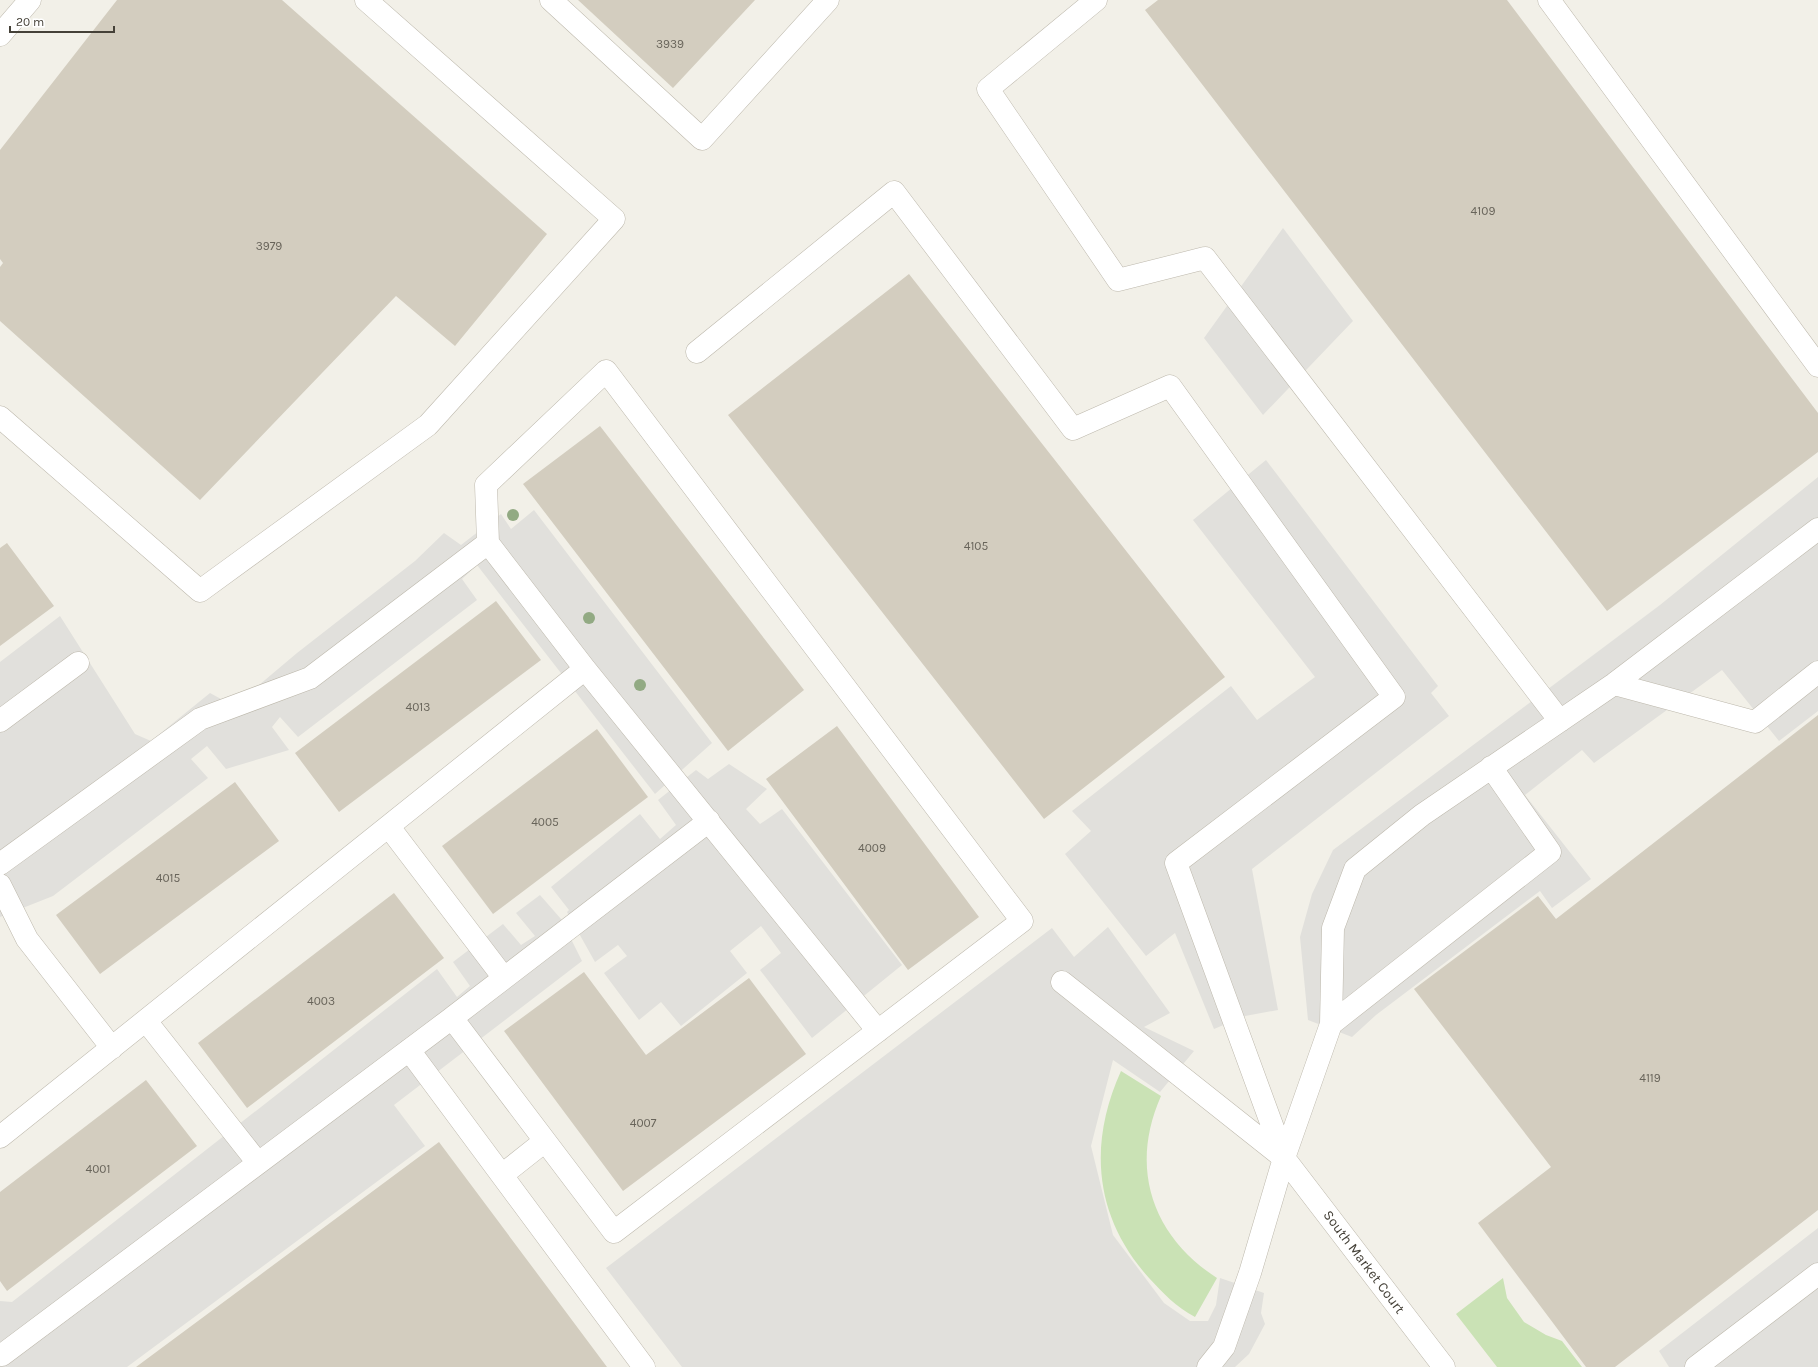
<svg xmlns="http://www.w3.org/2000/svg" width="1818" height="1367" font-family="Karla,sans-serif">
<rect width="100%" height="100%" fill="#f2f0e8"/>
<!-- grass -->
<path fill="#cae2b5" d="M 1121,1071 L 1161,1096 C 1129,1168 1152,1236 1217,1278 L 1195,1317 C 1176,1307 1163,1293 1149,1278 C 1094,1217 1088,1144 1121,1071 Z
M 1503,1278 L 1507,1298 L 1524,1322 L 1546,1335 L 1562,1341 L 1582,1367 L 1497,1367 L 1456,1314 Z"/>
<!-- parking -->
<path fill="#e1e0dc" d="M 1283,228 L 1353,321 L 1263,415 L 1204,338 Z
M 1266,460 L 1438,686 L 1431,693 L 1449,716 L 1252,869 L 1278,1010 L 1245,1016 L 1214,1029 L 1175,933 L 1146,956 L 1065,854 L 1091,831 L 1072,811 L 1231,686 L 1257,720 L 1315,677 L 1193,520 Z
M 1818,477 L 1818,711 L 1779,741 L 1722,670 L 1594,763 L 1582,750 L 1525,795 L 1591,879 L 1552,908 L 1540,891 L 1376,1015 L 1352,1037 L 1308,1020 L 1300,937 L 1312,894 L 1333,850 L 1660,605 Z
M 534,510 L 712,743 L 655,794 L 477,565 L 462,579 L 477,600 L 298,737 L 280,717 L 272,727 L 289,750 L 226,769 L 207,746 L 191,759 L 208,778 L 53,896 L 0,917 L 0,662 L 60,616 L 135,734 L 151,741 L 210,693 L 232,705 L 239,702 L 297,653 L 415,561 L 444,533 L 461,545 L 501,514 L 511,529 Z
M 729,764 L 767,789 L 746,809 L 760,824 L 782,809 L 902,965 L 812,1038 L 760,970 L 781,953 L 761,926 L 730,951 L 747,973 L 681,1026 L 661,1002 L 639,1020 L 604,973 L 627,956 L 618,945 L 595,962 L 567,912 L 569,910 L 551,887 L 640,814 L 660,839 L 676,825 L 658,800 L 696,770 L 708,779 Z
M 540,895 L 561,919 L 582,961 L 394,1105 L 425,1146 L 127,1367 L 0,1367 L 0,1301 L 12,1302 L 437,969 L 457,997 L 470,986 L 453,962 L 503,924 L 521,945 L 535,936 L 516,913 Z
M 1108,927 L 1170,1013 L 1144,1027 L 1194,1051 L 1160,1092 L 1113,1060 L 1091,1146 L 1113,1235 L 1164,1303 L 1190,1321 L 1208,1321 L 1216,1305 L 1220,1278 L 1264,1293 L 1261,1313 L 1265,1324 L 1249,1354 L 1235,1367 L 682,1367 L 606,1268 L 1052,928 L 1074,957 Z
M 1818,1228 L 1818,1367 L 1669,1367 L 1659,1351 Z"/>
<!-- building -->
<path fill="#d3cdbf" d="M 117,0 L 282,0 L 547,234 L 455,346 L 396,296 L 200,500 L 0,321 L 0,267 L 3,263 L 0,259 L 0,150 Z
M 578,0 L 755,0 L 673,88 Z
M 1158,0 L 1507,0 L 1818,413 L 1818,452 L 1607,611 L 1145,10 Z
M 909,274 L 1225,677 L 1044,819 L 728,415 Z
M 600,426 L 804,690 L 728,751 L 523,484 Z
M 7,543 L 54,606 L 0,646 L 0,548 Z
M 496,601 L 541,660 L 339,812 L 295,753 Z
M 1818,715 L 1818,1210 L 1615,1367 L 1586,1367 L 1478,1223 L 1551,1167 L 1414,989 L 1538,896 L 1556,919 Z
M 837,726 L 979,917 L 908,970 L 766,779 Z
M 597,729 L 648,797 L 493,914 L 442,846 Z
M 235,782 L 279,841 L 100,974 L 56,915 Z
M 394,893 L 444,958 L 247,1108 L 198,1043 Z
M 584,972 L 646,1055 L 749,978 L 806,1054 L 623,1191 L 504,1031 Z
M 146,1080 L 197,1146 L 7,1291 L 0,1281 L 0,1192 Z
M 439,1142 L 607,1367 L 136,1367 Z"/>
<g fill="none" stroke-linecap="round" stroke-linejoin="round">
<defs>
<path id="minor" d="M 551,0 L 702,139 L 828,0
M 1096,0 L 988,89 L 1118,280 L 1205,258 L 1560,721
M 1549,0 L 1818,366
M 0,35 L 30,0
M 697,352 L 894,192 L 1073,429 L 1170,386 L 1394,697 L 1176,863 L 1284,1158
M 0,417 L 200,591 L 428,425 L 614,219 L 366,0
M 488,543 L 585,669 L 878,1031
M 1614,684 L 1755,722 L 1818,672
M 0,721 L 78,663
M 389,827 L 504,978
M 0,864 L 200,719 L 310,678 L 488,543 L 486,485 L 606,371 L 1022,921 L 614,1232 L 452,1018 L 2,1355
M 0,885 L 27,939 L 112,1048
M 1062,982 L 1284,1158 L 1444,1367
M 452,1018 L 709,821
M 146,1021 L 258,1163
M 1331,1024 L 1550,852 L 1491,767
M 409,1050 L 644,1367
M 0,1137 L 585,669
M 502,1175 L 545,1141
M 1208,1367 L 1224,1347 L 1250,1273 L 1284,1158 L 1331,1024 L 1333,928 L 1355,869 L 1422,815 L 1614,684 L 1818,529
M 1696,1367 L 1818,1274"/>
</defs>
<!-- minor casing -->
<use href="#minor" stroke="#bdb8ac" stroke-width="23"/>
<!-- minor -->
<use href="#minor" stroke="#fff" stroke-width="22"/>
</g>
<!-- trees -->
<g fill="#92aa83">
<circle cx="513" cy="515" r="6"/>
<circle cx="589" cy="618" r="6"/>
<circle cx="640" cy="685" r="6"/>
</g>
<g text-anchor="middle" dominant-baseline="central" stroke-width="3" stroke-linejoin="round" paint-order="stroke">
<!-- number labels -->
<g font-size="12" fill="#68645a">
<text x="670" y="44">3939</text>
<text x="1483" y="211">4109</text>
<text x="269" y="246">3979</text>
<text x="976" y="546">4105</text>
<text x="418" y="707">4013</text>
<text x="545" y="822">4005</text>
<text x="872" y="848">4009</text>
<text x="168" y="878">4015</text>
<text x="321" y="1001">4003</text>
<text x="1650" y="1078">4119</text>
<text x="643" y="1123">4007</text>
<text x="98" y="1169">4001</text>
</g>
<!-- street labels -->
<g font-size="14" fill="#454138" stroke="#fff">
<text transform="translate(1364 1262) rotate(53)">South Market Court</text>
</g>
</g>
<!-- scale -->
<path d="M10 26v6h104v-6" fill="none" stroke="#454138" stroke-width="2"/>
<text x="16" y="26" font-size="12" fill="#454138" stroke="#ffffff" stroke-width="3" paint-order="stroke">20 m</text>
</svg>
